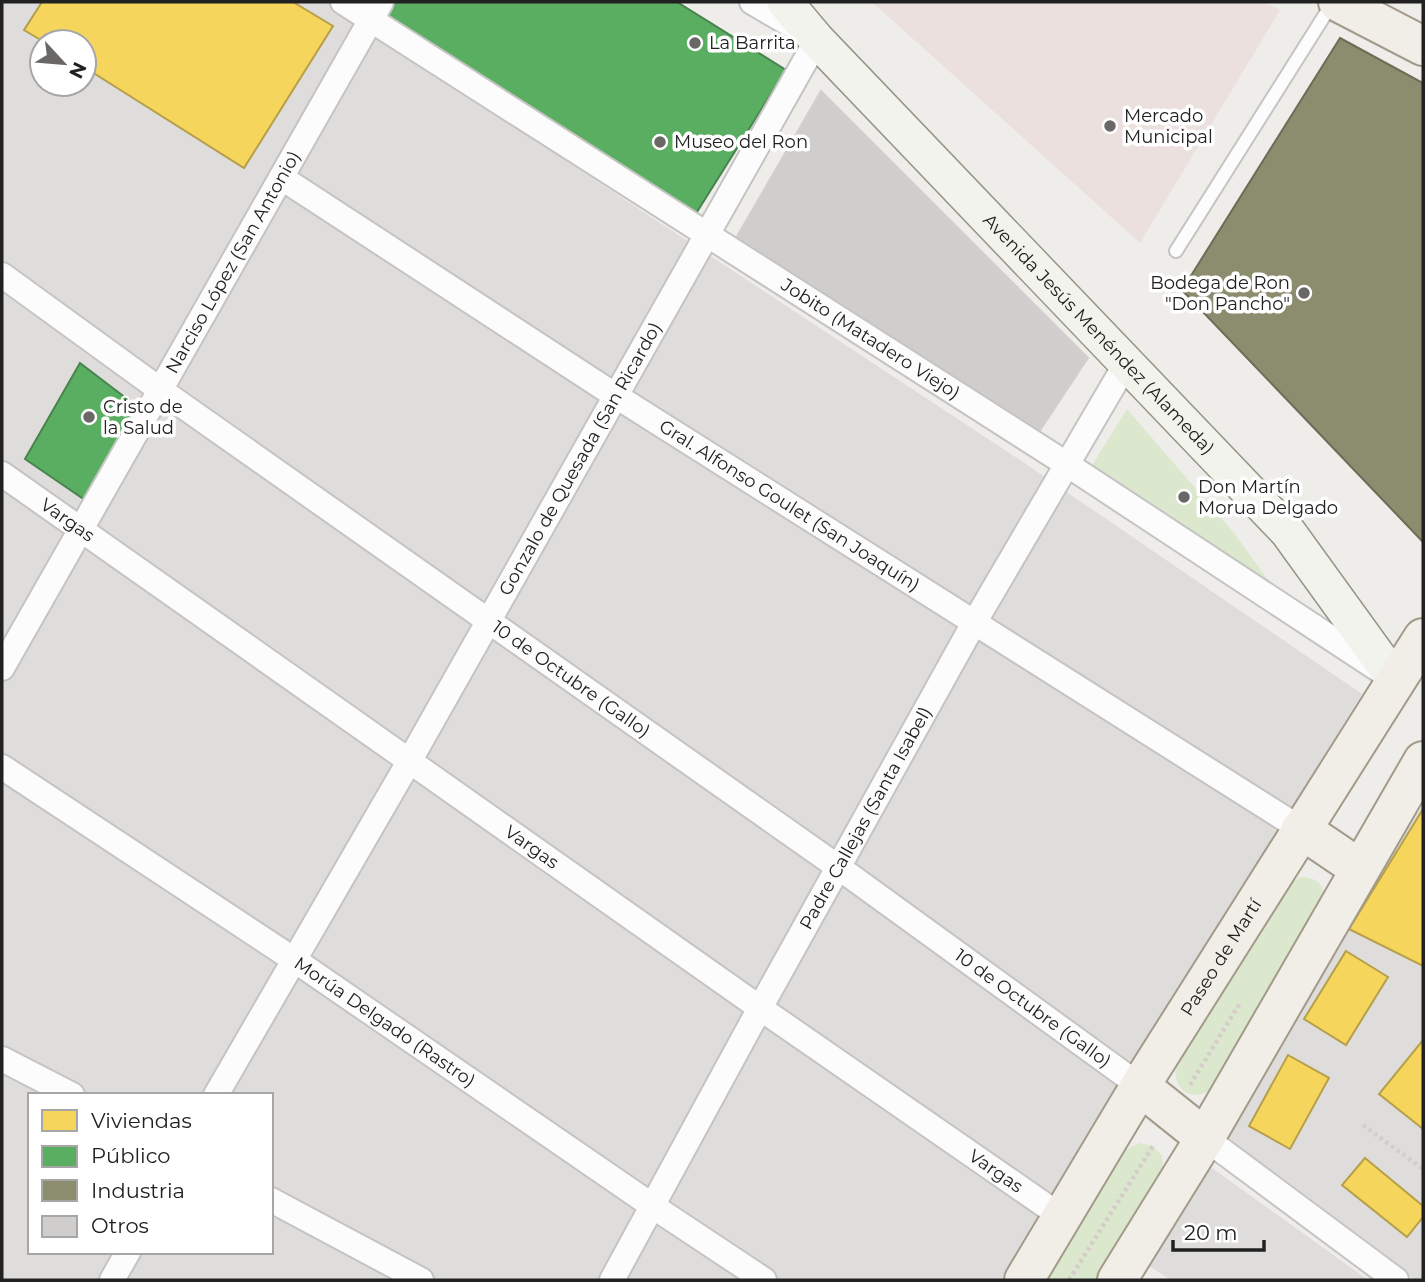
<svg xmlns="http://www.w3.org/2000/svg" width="1425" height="1282" font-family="Montserrat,sans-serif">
<rect width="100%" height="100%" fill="#efedea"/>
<!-- residential -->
<path fill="#dedddb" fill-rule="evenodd" d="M 2,2 L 398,2 L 378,37 L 1020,460 L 1362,694 L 1001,1280 L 2,1280 ZM 42,42 L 84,42 L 84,84 L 42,84 ZM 30,1095 L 271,1095 L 271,1252 L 30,1252 Z
M 1423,805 L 1423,1280 L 1415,1280 L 1218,1140 L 1345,926 Z
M 1208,1165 L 1368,1280 L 1171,1280 L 1149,1266 Z"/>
<!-- commercial -->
<path fill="#ebe0de" d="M 872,2 L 1263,2 L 1280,10 L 1140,243 Z"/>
<!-- grass -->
<path fill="#dbe8cd" d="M 1127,409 L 1234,533 L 1268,580 L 1091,467 Z
M 1301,877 C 1322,877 1327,891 1323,909 L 1210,1090 C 1190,1103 1172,1088 1176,1066 L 1288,884 Z
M 1139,1143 L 1153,1146 L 1162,1156 L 1163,1169 L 1095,1280 L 1046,1280 L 1126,1150 Z"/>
<!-- homes -->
<path fill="#f6d55c" stroke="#b69f4a" stroke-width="2" d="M 42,2 L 293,2 L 333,26 L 244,168 L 84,67 L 84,42 L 44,42 L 24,30 Z
M 1423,809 L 1423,966 L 1349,929 Z
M 1346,951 L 1388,977 L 1346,1045 L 1304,1019 Z
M 1423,1040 L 1423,1129 L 1379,1094 Z
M 1288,1055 L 1329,1078 L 1290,1149 L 1249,1126 Z
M 1365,1158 L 1423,1206 L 1423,1217 L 1407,1237 L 1342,1185 Z"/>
<!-- public -->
<path fill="#5aae61" stroke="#49844e" stroke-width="2" d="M 396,2 L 677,2 L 786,70 L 695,215 L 384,20 Z
M 80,363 L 139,408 L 85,500 L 25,459 Z"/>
<!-- industry -->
<path fill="#8c8c6e" stroke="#6c6c57" stroke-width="2" d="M 1340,38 L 1423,83 L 1423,542 L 1182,290 Z"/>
<!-- building -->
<path fill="#d0cecc" stroke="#d2cfcc" stroke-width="2" d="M 821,91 L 1088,358 L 1039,432 L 735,240 Z"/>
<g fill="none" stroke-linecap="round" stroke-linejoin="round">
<defs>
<path id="lane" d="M 1176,251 L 1333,2"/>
<g id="street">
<path id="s1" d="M 343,2 L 1068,465 L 1381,671"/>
<path id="s2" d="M 282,178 L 616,396 L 1301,829"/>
<path id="s3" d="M 2,275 L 159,389 L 838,867 L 1140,1086"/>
<path id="s4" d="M 2,474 L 760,1008 L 1062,1217"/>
<path id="s5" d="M 2,668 L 381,2"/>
<path id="s6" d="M 2,767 L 293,959 L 654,1207 L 764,1280"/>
<path d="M 2,1059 L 72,1095"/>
<path id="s7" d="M 216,1095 L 410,760 L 817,40 L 752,2"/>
<path d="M 1205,1138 L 1396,1280"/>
<path d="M 271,1200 L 421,1280"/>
<path d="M 112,1280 L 128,1252"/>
<path id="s8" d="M 612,1280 L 760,1008 L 974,623 L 1127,362"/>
</g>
<g id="secondary">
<path id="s9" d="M 785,2 L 817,40 L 1288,532 L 1395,680"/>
</g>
<g id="primary">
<path d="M 1338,2 L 1423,46"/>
<path d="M 1301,829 L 1360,869"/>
<path d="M 1140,1086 L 1205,1138"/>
<path id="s10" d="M 1024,1280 L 1140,1086 L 1423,638"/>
<path d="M 1117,1280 L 1205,1138 L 1423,761"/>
</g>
</defs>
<!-- lane casing -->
<use href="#lane" stroke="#c5c4c2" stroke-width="16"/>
<!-- street casing -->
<use href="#street" stroke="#c5c4c2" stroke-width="28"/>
<!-- secondary casing -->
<use href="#secondary" stroke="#959784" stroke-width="38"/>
<!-- primary casing -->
<use href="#primary" stroke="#a39b89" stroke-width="42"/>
<!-- path -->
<path stroke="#d6ccca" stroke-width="4.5" stroke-dasharray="3.5 3.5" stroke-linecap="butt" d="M 1190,1085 L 1240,1003
M 1363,1125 L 1423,1169
M 1069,1280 L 1153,1146"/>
<!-- lane -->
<use href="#lane" stroke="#fdfcfc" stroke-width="12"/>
<!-- street -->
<use href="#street" stroke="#fdfcfc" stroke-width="24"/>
<!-- secondary -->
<use href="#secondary" stroke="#f3f3ed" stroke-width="35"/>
<!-- primary -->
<use href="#primary" stroke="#f1ede7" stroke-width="38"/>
</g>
<!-- markers -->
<g fill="#696867" stroke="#fff" stroke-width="2.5">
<circle cx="695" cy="43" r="7"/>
<circle cx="1110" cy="126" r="7"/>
<circle cx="660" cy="142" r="7"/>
<circle cx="1304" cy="293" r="7"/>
<circle cx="89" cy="417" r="7"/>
<circle cx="1184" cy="497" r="7"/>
</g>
<g text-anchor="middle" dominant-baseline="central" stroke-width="7" stroke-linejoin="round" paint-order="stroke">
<!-- poi labels -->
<g font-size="18" fill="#212121" stroke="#fff" text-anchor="start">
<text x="709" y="43">La Barrita</text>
<text x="1124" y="116">Mercado<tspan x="1124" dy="21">Municipal</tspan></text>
<text x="674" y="142">Museo del Ron</text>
<text x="1290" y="283" text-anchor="end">Bodega de Ron<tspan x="1290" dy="21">"Don Pancho"</tspan></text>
<text x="103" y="407">Cristo de<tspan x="103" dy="21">la Salud</tspan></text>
<text x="1198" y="487">Don Martín<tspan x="1198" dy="21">Morua Delgado</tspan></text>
</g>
<!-- street labels -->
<g font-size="18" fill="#212121" stroke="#fff">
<text stroke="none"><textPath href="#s5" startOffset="467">Narciso López (San Antonio)</textPath></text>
<text stroke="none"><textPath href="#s9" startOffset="457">Avenida Jesús Menéndez (Alameda)</textPath></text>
<text stroke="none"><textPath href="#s1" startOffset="626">Jobito (Matadero Viejo)</textPath></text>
<text stroke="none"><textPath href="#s7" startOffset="733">Gonzalo de Quesada (San Ricardo)</textPath></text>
<text stroke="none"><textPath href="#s2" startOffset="604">Gral. Alfonso Goulet (San Joaquín)</textPath></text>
<text stroke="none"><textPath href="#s4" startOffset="80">Vargas</textPath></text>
<text stroke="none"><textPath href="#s3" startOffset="698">10 de Octubre (Gallo)</textPath></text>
<text stroke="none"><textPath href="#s8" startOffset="527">Padre Callejas (Santa Isabel)</textPath></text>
<text stroke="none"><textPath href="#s4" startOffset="648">Vargas</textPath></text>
<text stroke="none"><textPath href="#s10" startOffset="378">Paseo de Martí</textPath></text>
<text stroke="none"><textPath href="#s3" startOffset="1265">10 de Octubre (Gallo)</textPath></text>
<text stroke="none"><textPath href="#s6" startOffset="460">Morúa Delgado (Rastro)</textPath></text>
<text stroke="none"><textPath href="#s4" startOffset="1214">Vargas</textPath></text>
</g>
</g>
<!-- border -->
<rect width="1425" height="1282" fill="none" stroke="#212121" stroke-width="7"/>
<!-- legend -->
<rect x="28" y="1093" width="245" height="161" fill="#ffffff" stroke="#a6a6a6" stroke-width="2"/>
<rect x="42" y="1110" width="35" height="21" fill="#f6d55c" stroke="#a6a6a6" stroke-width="2"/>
<text x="91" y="1128" font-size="21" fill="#212121">Viviendas</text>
<rect x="42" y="1146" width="35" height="21" fill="#5aae61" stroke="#a6a6a6" stroke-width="2"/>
<text x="91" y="1163" font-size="21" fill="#212121">Público</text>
<rect x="42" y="1180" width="35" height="21" fill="#8c8c6e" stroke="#a6a6a6" stroke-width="2"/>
<text x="91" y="1198" font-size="21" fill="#212121">Industria</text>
<rect x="42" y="1216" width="35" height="21" fill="#d0cecc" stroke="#a6a6a6" stroke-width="2"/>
<text x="91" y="1233" font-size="21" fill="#212121">Otros</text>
<!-- north arrow -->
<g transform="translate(63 63) rotate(116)"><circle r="33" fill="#ffffff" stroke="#a6a6a6" stroke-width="2"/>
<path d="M0-5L12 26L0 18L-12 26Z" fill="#696867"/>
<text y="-10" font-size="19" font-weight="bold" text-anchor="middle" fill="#212121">N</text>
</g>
<!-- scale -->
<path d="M1173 1240v10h91v-10" fill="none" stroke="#212121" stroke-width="3.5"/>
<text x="1184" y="1240" font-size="21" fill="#212121" stroke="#ffffff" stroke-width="5" paint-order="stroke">20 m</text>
</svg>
